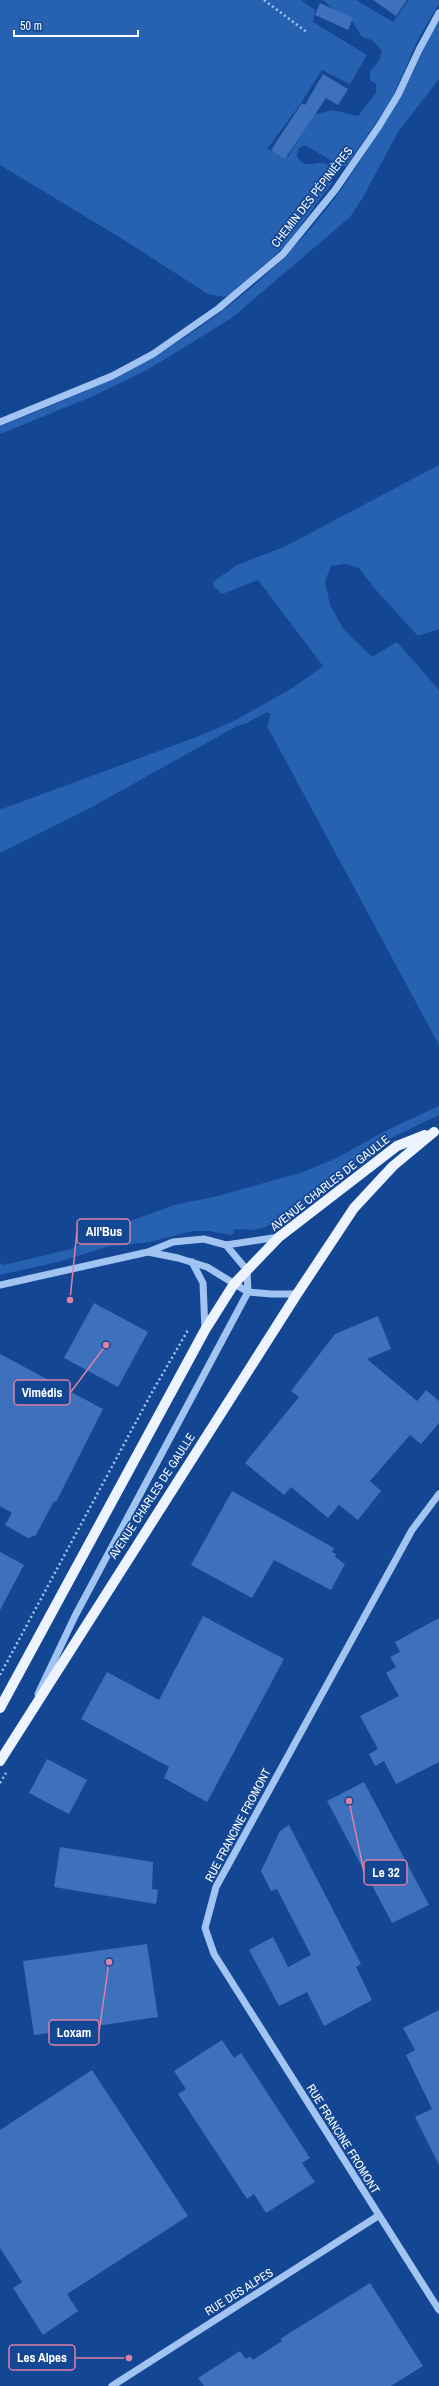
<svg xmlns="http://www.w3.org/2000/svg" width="439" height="2386" font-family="'Archivo Narrow',sans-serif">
<rect width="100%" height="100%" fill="#144793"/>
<!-- green -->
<path fill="#2661b2" d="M 0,0 L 301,0 L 315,10 L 313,22 L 367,55 L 350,84 L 322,70 L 299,106 L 267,149 L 288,157 L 313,115 L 332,110 L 358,116 L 376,93 L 376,84 L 370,80 L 370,71 L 379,61 L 382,51 L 372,40 L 362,37 L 352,21 L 334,10 L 323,0 L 356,0 L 393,22 L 409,0 L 439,0 L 439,4 L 419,37 L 392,99 L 346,166 L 343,167 L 304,145 L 298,149 L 297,156 C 303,170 314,161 324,163 C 328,164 332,169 334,172 L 332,183 L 285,246 L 230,295 L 225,297 L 208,294 L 124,240 L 0,165 Z
M 439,20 L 439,79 L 398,132 L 362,199 L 350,217 L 233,317 L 193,342 L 147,370 L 91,397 L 0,434 L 0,426 C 133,376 244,317 332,202 C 353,174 371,143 390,114 C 410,84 421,51 439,20 Z
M 439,465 L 439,629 L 418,636 L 375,589 L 359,568 L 345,564 L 331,566 L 325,581 L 330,605 L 344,630 L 372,657 L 397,642 L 439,690 L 439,1045 L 267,726 L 271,714 L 267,712 L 245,724 L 237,726 L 92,807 L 0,853 L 0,808 L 2,809 L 194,738 L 234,721 L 294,687 L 323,666 L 258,580 L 222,594 L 214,587 L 213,582 L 237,565 L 284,547 Z
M 439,1106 L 439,1115 L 389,1139 L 348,1168 L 304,1205 L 293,1208 L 266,1227 L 253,1230 L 234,1229 L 233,1234 L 231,1235 L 209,1231 L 193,1231 L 149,1242 L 106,1247 L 62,1261 L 0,1275 L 0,1263 L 4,1265 L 71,1249 L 125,1223 L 174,1205 L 214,1197 L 300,1173 L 337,1158 L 387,1130 Z"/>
<!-- building -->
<path fill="#3d71bb" d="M 373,0 L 407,0 L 396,16 Z
M 320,3 L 353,18 L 348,30 L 315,15 Z
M 323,74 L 348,89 L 338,105 L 326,98 L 285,159 L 271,150 L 302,103 L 305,105 Z
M 94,1303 L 148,1332 L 118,1387 L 64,1358 Z
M 378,1316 L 391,1349 L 367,1359 L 417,1401 L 426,1390 L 439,1401 L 439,1423 L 421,1444 L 410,1435 L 370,1481 L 381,1491 L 358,1520 L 339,1505 L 328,1518 L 291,1487 L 284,1495 L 245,1463 L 299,1397 L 291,1391 L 335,1334 Z
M 0,1354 L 103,1409 L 56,1502 L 54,1501 L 36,1535 L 28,1538 L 5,1525 L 12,1513 L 0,1506 Z
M 232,1491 L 334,1548 L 332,1552 L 336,1554 L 335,1557 L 345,1564 L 331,1590 L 274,1560 L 252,1598 L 191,1565 Z
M 0,1552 L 24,1565 L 0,1610 Z
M 203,1616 L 284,1659 L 207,1802 L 164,1778 L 169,1767 L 81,1719 L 107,1672 L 159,1700 Z
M 439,1618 L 439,1762 L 396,1784 L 384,1761 L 375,1766 L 369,1754 L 378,1749 L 360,1716 L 399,1696 L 386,1673 L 396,1667 L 390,1657 L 400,1652 L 395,1642 Z
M 47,1759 L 87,1780 L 69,1814 L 29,1793 Z
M 364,1782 L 429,1905 L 392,1923 L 327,1801 Z
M 289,1825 L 361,1964 L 356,1967 L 372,2000 L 324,2026 L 307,1992 L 279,2006 L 249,1950 L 273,1937 L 288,1967 L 311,1955 L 277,1889 L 271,1891 L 261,1871 L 280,1831 Z
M 60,1847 L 153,1862 L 152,1889 L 158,1890 L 156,1904 L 54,1887 Z
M 147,1944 L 158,2017 L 34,2035 L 23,1961 Z
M 439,2010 L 439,2165 L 415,2117 L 432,2109 L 406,2055 L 415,2050 L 403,2028 Z
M 222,2040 L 234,2058 L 241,2053 L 310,2158 L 302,2163 L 315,2182 L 266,2213 L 254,2194 L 247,2199 L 178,2094 L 186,2089 L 174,2071 Z
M 92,2070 L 188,2216 L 67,2294 L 78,2311 L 43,2335 L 13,2288 L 22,2282 L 0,2248 L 0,2130 Z
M 370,2283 L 423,2366 L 391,2386 L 204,2386 L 198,2378 L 240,2351 L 246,2359 L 250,2356 L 253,2360 L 282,2341 L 280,2339 Z"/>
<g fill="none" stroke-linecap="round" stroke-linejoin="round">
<!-- path -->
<path stroke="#a2c4f2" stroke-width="2.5" stroke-dasharray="2 3" stroke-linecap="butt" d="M 264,0 L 308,33
M 0,1675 L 151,1394 L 188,1330
M 0,1783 L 6,1773"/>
<!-- minor -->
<path stroke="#a2c4f2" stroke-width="7" d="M 0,422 L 112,376 L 153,354 L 219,308 L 283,254 L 335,190 L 379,126 L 398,95 L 419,50 L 439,13
M 148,1252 L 178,1258 L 207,1267 L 248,1292 L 271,1294 L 297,1294
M 192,1262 L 203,1283 L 205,1330
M 0,1285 L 148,1252 L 173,1242 L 204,1239 L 226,1245 L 279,1237
M 439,1494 L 412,1530 L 216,1887 L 205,1928 L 214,1954 L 439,2310
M 38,1694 L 75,1616 L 248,1292 L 247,1270 L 226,1245
M 112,2386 L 378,2216"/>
<!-- major -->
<path stroke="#edf3ff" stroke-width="10" d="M 0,1708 L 205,1330 L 234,1284 L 279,1237 L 397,1146 L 425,1135
M 0,1761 L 297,1294 L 354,1208 L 393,1166 L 434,1132"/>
</g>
<g text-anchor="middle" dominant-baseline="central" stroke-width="3.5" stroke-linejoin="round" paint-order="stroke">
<!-- street labels -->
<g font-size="12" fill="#fff" stroke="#144793">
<text transform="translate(312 197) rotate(-52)">CHEMIN DES PÉPINIÈRES</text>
<text transform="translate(330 1183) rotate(-38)">AVENUE CHARLES DE GAULLE</text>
<text transform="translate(152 1496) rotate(-57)">AVENUE CHARLES DE GAULLE</text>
<text transform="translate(238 1825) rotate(-62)">RUE FRANCINE FROMONT</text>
<text transform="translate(343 2139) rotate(58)">RUE FRANCINE FROMONT</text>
<text transform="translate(239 2292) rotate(-32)">RUE DES ALPES</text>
</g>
</g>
<!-- callouts -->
<path fill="none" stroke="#dd80a5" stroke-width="1.5" d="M70 1300L77 1231M106 1345L70 1393M349 1801L364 1872M109 1962L99 2032M129 2358L75 2358"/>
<g fill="#dd80a5" stroke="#144793" stroke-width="1.5">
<circle cx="70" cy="1300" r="4"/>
<circle cx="106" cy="1345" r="4"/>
<circle cx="349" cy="1801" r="4"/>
<circle cx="109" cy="1962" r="4"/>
<circle cx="129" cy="2358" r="4"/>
</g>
<g fill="#144793" stroke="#dd80a5" stroke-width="1.5">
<rect x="77" y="1219" width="53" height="25" rx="4"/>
<rect x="14" y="1380" width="56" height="25" rx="4"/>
<rect x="364" y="1860" width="43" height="25" rx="4"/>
<rect x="49" y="2020" width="50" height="25" rx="4"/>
<rect x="9" y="2345" width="66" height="25" rx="4"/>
</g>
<g font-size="13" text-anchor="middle" font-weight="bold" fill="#fff">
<text x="104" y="1236">All'Bus</text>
<text x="42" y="1397">Vimédis</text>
<text x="386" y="1877">Le 32</text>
<text x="74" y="2037">Loxam</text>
<text x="42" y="2362">Les Alpes</text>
</g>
<!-- scale -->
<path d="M14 30v6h124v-6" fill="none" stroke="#ffffff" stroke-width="2"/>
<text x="20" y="30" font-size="12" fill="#ffffff" stroke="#144793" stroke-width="3" paint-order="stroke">50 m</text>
</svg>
